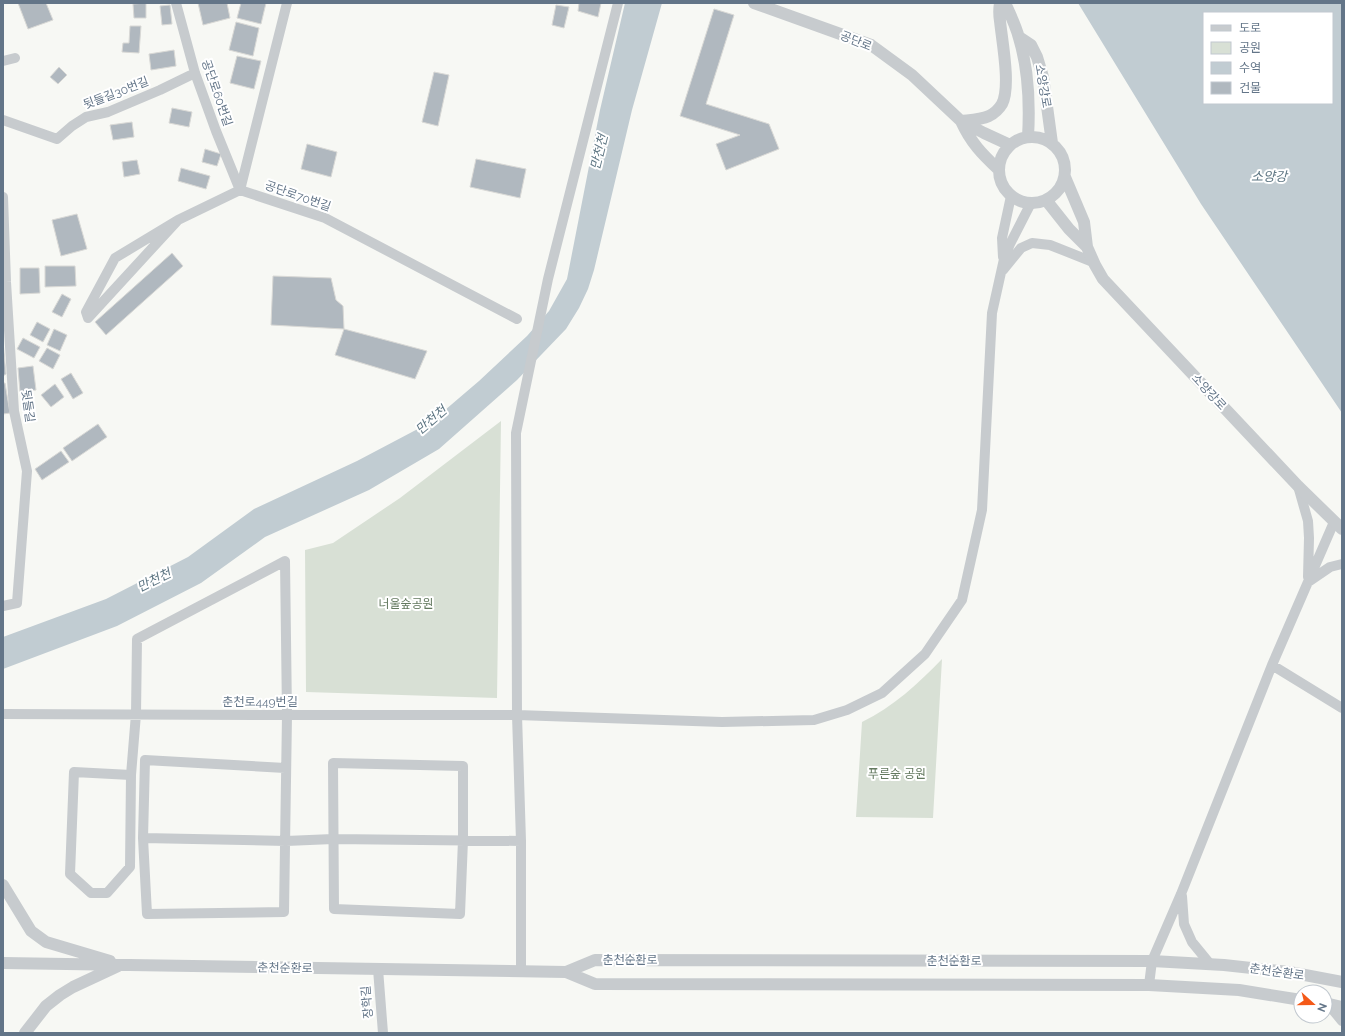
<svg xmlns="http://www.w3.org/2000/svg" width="1345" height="1036" font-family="Raleway,'Noto Sans KR',sans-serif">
<rect width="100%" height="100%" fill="#f7f8f4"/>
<!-- green -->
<path fill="#d8e0d5" d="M 501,421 L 497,698 L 306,692 L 305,550 L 333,543 L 400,498 Z
M 942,659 L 933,818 L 856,817 L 862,722 C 893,707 919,683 942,659 Z"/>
<!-- water -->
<path fill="#c1ccd2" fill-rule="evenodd" d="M 625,3 L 662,3 L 632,110 L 594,270 L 588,289 L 579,308 L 566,329 L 517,380 L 439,449 L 369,490 L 265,537 L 201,583 L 117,626 L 3,669 L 3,637 L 106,599 L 188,557 L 254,509 L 357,461 L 431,422 L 479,381 L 527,336 L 549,311 L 567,279 L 600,110 Z
M 1078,3 L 1342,3 L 1342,413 L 1201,204 ZM 1204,13 L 1332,13 L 1332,103 L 1204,103 Z"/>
<!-- building -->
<path fill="#b0b8bf" stroke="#d9d9d6" d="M 18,3 L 46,3 L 53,20 L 28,29 Z
M 146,3 L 146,18 L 134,18 L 133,4 Z
M 198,3 L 227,3 L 230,18 L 203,25 Z
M 241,3 L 266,3 L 261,24 L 237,18 Z
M 579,3 L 601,3 L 598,17 L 578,11 Z
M 170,5 L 172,24 L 162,25 L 160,6 Z
M 556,5 L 569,7 L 564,28 L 552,25 Z
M 714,9 L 734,15 L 706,104 L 769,124 L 779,149 L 726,170 L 716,144 L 740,135 L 680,116 Z
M 236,22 L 259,28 L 253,56 L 229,50 Z
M 130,26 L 141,26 L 139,53 L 122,52 L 123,43 L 129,43 Z
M 174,50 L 176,66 L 151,70 L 149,54 Z
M 237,56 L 261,61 L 254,89 L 230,83 Z
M 59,67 L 67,75 L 58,84 L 50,77 Z
M 434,72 L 449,75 L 438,126 L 422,122 Z
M 172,108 L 192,112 L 189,127 L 169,123 Z
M 132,122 L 134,137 L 113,140 L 110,125 Z
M 307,144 L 337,152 L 331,177 L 301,169 Z
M 205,149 L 221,154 L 217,166 L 202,162 Z
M 476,159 L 526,169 L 520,198 L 470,187 Z
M 137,160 L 140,174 L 124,177 L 122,162 Z
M 181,168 L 210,176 L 206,189 L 178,181 Z
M 77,214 L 87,249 L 61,256 L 52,220 Z
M 172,253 L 183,266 L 106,335 L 95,322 Z
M 45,266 L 75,266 L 76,286 L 45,287 Z
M 20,268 L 39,268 L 40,293 L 20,294 Z
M 273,276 L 331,278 L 336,300 L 343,306 L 344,329 L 271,325 Z
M 62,294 L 71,299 L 62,317 L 52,312 Z
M 37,322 L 50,329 L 43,342 L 30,335 Z
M 54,329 L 67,335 L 60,351 L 47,345 Z
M 344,329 L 427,351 L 415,379 L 335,355 Z
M 23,338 L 40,347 L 34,358 L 17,349 Z
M 3,341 L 6,374 L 3,376 Z
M 47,348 L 60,355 L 53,369 L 39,361 Z
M 33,366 L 36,390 L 20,392 L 18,368 Z
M 71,373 L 83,393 L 73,399 L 61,379 Z
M 3,383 L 5,383 L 10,413 L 3,414 Z
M 55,384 L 64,397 L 51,407 L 41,395 Z
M 98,424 L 107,437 L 72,461 L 63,448 Z
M 61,451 L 69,462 L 42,480 L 35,469 Z"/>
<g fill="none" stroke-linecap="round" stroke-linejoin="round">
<!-- minor -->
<path stroke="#c7cbce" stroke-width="10" d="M 176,3 L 195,73 L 216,131 L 240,190
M 3,61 L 15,58
M 3,120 L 57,139 L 72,126 L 86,117 L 108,112 L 160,90 L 195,73
M 240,190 L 325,218 L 517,319
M 240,190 L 287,3
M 3,197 L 6,282 L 14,411 L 27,471 L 17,603 L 3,606
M 178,220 L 88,318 L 86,312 L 115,258 L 178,220 L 240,190
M 1003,257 L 1002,238 L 1011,196
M 1003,270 L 1021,248 L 1032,243 L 1050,245 L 1093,262
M 1298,486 L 1308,521 L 1309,538 L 1308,577
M 1308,582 L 1330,567 L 1342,564
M 1272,665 L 1342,708
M 3,714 L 287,715 L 517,715 L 722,722 L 814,720 L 847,710 L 882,693 L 925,654 L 962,600 L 982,510 L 992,313 L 1004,259 L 1010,244 L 1031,203
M 333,763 L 463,766 L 463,840 L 460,914 L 334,909 Z
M 131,775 L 74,772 L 70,874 L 91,893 L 107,893 L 130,867 L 131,775 L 136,714 L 137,639 L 285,561 L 287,715 L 284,912 L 147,914 L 143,838 L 145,760 L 285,768
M 143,838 L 286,841 L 333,839 L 521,841
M 1182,896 L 1184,924 L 1192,942 L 1210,964
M 378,969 L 383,1033
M 521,972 L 521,841 L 517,715 L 516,433 L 548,279 L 618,3
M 1149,985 L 1152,961 L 1181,894 L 1272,665 L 1334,522
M 1328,1004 L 1342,1021"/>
<!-- tertiary -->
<path stroke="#c7cbce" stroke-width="12" d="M 754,3 L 871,45 L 912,75 L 961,121 L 984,133 L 1010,145
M 1005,3 C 1010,14 1016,26 1019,38 C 1029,71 1030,103 1028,137
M 1019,37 L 1031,45 L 1037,57 L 1043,77 L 1052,143
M 961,121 C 970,120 980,120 989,116 C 993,114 999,109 1002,104 C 1011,87 1002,41 1000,21 C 999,15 999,9 1000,3
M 961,121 C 971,143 982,154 999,170
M999 170a33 33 0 1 1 66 0a33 33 0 1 1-66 0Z
M 1065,177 L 1084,222 L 1087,247 L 1095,265 L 1103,279 L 1298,486 L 1342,529
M 1046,200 L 1069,229 L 1087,247
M 3,885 L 31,931 L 46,942 L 110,961
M 3,963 L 566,972 L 595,960 L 1152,961 L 1224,965 L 1289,972 L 1342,982
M 566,972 L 595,984 L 1149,985 L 1239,990 L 1301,1000
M 1325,1003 L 1342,1007
M 25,1033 L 46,1006 L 60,995 L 73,987 L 118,966"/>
</g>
<g text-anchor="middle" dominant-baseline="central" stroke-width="4" stroke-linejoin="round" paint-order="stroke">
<!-- street labels -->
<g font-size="12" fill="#637588" stroke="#fff">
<text transform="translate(856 41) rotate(22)">공단로</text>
<text transform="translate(1043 86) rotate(80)">소양강로</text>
<text transform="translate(116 93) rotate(-21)">뒷들길30번길</text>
<text transform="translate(217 93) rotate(71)">공단로60번길</text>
<text transform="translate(298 196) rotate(19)">공단로70번길</text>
<text transform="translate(1209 392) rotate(47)">소양강로</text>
<text transform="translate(28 406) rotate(82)">뒷들길</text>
<text x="260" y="702">춘천로449번길</text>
<text x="630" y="960">춘천순환로</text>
<text x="954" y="961">춘천순환로</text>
<text transform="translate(285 968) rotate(1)">춘천순환로</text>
<text transform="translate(1277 972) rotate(8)">춘천순환로</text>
<text transform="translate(367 1002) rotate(-95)">장학길</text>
</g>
<!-- park labels -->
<g font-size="12" fill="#63795f" stroke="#fff">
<text x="406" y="604">너울숲공원</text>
<text x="897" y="774">푸른숲 공원</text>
</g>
<!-- water labels -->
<g font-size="13" font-style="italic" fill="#5f7784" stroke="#fff">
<text transform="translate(599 152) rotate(-76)">만천천</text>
<text x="1269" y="176">소양강</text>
<text transform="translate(431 420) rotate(-40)">만천천</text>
<text transform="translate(154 580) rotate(-26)">만천천</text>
</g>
</g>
<!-- border -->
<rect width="1345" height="1036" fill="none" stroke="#637588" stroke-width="8"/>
<!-- legend -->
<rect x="1203" y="12" width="130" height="92" fill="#ffffff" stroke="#c1c8cf"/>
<rect x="1211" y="25" width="20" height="6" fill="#c7cbce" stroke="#c1c8cf"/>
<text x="1239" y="32" font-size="12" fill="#637588">도로</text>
<rect x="1211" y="42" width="20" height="12" fill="#d8e0d5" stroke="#c1c8cf"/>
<text x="1239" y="52" font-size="12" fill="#637588">공원</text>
<rect x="1211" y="62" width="20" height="12" fill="#c1ccd2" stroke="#c1c8cf"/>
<text x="1239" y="72" font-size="12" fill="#637588">수역</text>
<rect x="1211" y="82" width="20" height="12" fill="#b0b8bf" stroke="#c1c8cf"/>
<text x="1239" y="92" font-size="12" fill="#637588">건물</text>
<!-- north arrow -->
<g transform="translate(1313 1004) rotate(111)"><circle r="19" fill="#ffffff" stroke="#c1c8cf"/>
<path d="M0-3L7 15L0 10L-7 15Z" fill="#f45918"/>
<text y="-6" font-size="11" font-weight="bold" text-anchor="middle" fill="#637588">N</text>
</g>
</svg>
